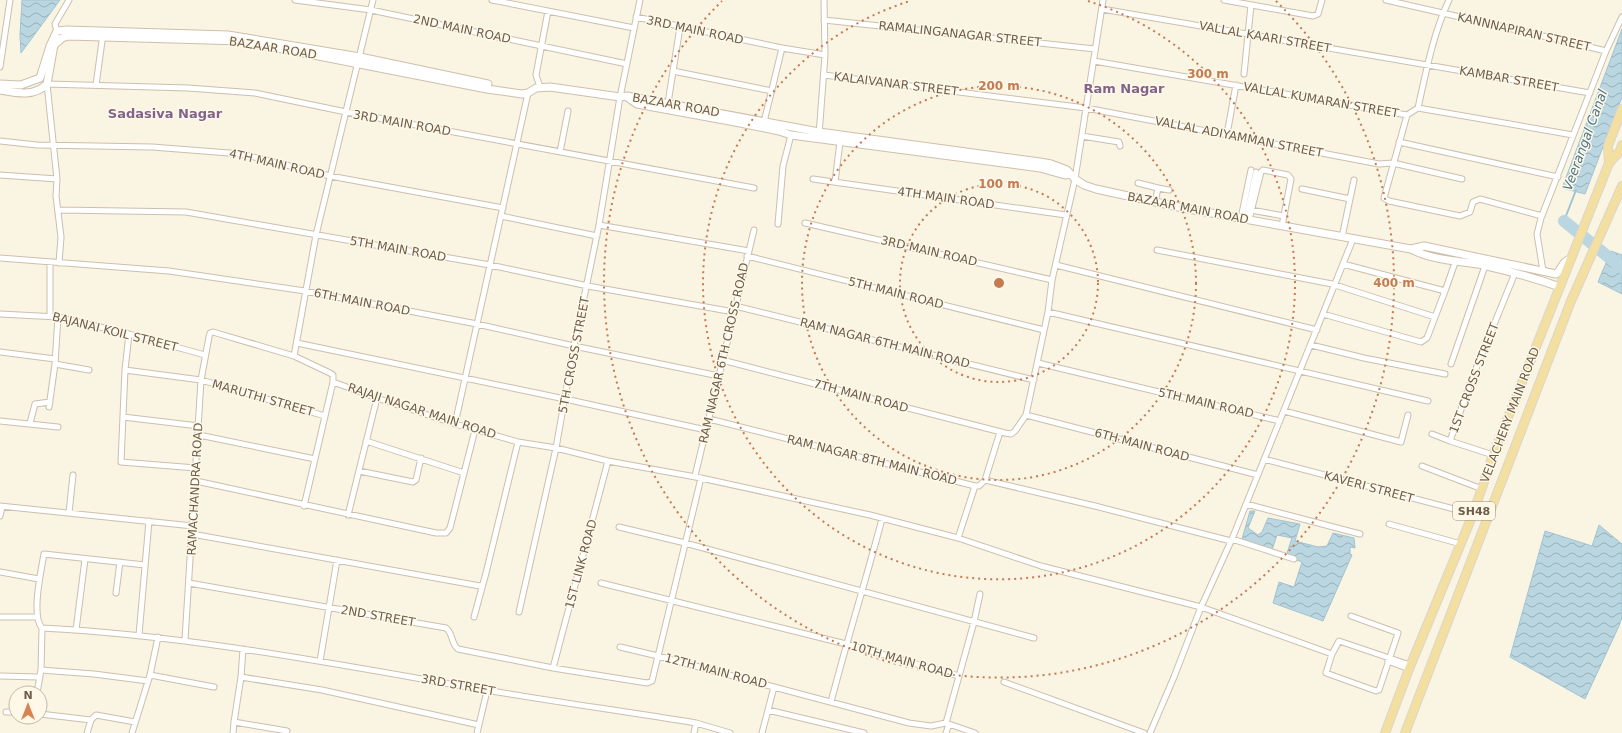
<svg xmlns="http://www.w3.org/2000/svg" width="1622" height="733" font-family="'DejaVu Sans',sans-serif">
<defs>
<pattern id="water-waves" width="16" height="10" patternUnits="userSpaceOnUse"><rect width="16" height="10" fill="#b9d6e1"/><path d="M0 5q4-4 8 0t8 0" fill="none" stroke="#9bb1b8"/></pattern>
</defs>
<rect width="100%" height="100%" fill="#faf4e3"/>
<!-- water -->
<path fill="url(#water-waves)" stroke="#a1c4d2" d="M 22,0 L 60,0 L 21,53 L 20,35 Z
M 1622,29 L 1622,97 L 1585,194 L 1562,188 Z
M 1611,251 L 1622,255 L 1622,294 L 1598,282 Z
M 1250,511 L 1255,511 L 1248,528 L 1258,535 L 1262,532 L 1268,518 L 1300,524 L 1295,541 L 1318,547 L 1327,546 L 1333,533 L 1354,538 L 1355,548 L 1350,547 L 1350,554 L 1352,555 L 1323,621 L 1273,603 L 1279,582 L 1294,587 L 1302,562 L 1286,556 L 1292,538 L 1277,535 L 1272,550 L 1242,539 Z
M 1599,525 L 1622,544 L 1622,617 L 1619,626 L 1585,699 L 1510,657 L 1545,531 L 1592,546 Z"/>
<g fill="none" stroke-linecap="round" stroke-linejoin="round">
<!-- stream -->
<path stroke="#a1c4d2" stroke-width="2" d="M 1564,221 L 1576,190"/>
<!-- river -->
<path stroke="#b9d6e1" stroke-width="12" d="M 1564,221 L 1622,268"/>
<defs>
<path id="street" d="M 295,0 L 371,10 L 627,64
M 492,0 L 634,28
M 1224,0 L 1313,16 L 1318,14 L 1322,0
M 1386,0 L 1556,39 L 1606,51
M 1449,0 C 1433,34 1426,72 1418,108 L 1407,115 L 1384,198 L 1389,201 L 1460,216 L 1470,212 L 1473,202 L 1480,199 L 1542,216
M 1102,9 L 1590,93
M 636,17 L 782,48 L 825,55
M 824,20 L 1095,49
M 57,31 L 55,24 L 69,0
M 1094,61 L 1407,115
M 0,67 L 10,0
M 673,71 L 772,91
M 1244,74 L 1251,5
M 824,75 L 1086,108 L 1379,164 L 1393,163 L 1462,179
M 96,85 L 103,34
M 540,87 L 536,75 L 548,11
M 668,103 L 680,27
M 1418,108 L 1573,135
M 764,122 L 782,48
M 1227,134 L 1236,85
M 819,135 L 825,55 L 824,0
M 1082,136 L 1119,142 L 1120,146
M 0,141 L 37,145 L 152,147 L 242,154 L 330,176 L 503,208
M 1399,142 L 1558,177
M 560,152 L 568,111
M 0,175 L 57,179
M 813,179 L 1066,215
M 835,182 L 840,142
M 1138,183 L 1158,188
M 1302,189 L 1350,199
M 1155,202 L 1158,188 L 1169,190
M 59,210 L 186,212 L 490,265 L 588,286 L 734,312
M 1251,210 L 1284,216
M 501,216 L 597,236
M 1241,218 L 1251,170
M 1246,219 L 1256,172
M 1249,220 L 1261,172 L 1263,170 L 1288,175 L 1291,179 L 1282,226
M 805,223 L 1052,280
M 778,224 L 783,166 L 791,135
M 599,225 L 749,251
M 1342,237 L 1354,180
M 1157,250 L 1332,284 L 1435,317
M 747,256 L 1044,330
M 0,258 L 169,271 L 305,291 L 477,324 L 574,346 L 719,376
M 59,263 L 61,237 L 56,196 L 57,179 L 47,84 L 188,88 L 255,93 L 346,112 L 754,188
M 1056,265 L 1317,330
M 1543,271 L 1537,234 L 1541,218 L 1606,51 L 1622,17
M 1445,291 L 1456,260
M 735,306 L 1034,380
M 1048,312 L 1428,401
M 0,314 L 58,317 L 129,334 L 205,355
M 1323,314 L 1421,342 L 1427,338 L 1445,291 L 1343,264
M 50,316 L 50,262
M 129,334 L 125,370 L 121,462 L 196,468
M 297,343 L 565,399 L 706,430
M 1311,345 L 1364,358 L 1445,374
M 0,352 L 55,359
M 294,356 L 316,235 L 373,0
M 722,360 L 1005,433 L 1011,434 L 1015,431 L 1026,415 L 1048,312 L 1052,280 L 1075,179 L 1103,0
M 1038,363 L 1280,421
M 55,364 L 89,370
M 1451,364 L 1485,266
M 125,370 L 201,380 L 325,416
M 49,407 L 55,364 L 58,317
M 1284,411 L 1401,442 L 1408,415
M 1026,415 L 1258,475
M 123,417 L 199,426
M 709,419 L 975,486 L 979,486 L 985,480 L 1000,432
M 0,421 L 58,427
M 30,423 L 35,404 L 50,402
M 455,424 L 528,93
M 1432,434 L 1450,441
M 199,435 L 315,459
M 366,441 L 464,473
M 1493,455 L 1450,441 L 1471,381 L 1515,273
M 1264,459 L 1473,514
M 1422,466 L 1482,489
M 359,471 L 413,482 L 416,480 L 421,458
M 695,476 L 754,230
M 701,478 L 870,515 L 958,538
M 985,480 L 1095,506 L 1231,541
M 196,481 L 436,533 L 446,533 L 450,528 L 475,430
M 975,486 L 958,538 L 1041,566 L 1201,607 L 1332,654
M 1246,504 L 1360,534
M 0,506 L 193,526
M 304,506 L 333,382
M 69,513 L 73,475
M 348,515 L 377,398
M 0,516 L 2,507
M 1389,524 L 1461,544
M 619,527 L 685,543 L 1034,638
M 192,534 L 480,586 L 483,584 L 486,573 L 518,442
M 1232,539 L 1294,559
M 0,572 L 39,579
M 601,583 L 846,644 L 959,676
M 116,593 L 120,562
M 519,612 L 556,448 L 574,346 L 599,225 L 620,97 L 640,0
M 1351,616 L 1398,633 L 1379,690 L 1376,691 L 1326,673 L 1332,654 L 1339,641 L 1410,665
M 0,617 L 37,617
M 474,617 L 483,584
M 42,628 C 31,616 41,571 44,554 L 145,565
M 76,630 L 85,559
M 139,635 L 149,521
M 185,640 L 201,380 L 209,337 L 210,333 L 213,332 L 294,356 L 330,373 L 333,375 L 333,382 L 377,398 L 455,424 L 518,442 L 556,448 L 608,461 L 701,478 L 652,681 L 647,683 L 553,668 L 458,649 C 451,644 453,633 446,628 L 189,583
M 620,647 L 658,656 L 774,687 L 762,733
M 243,649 L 241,677 L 234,722 L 287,731
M 320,661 L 337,560
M 1388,661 L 1409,669
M 553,668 L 608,461
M 41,670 L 94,674 L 148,681
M 150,675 L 214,687
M 0,676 L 39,677
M 241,677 L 322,690 L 479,725
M 1004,682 L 1144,733
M 774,687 L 909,723 L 931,726 L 946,723 L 975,733
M 37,693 L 41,670 L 42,628 C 181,635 319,661 456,685 C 536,699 616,710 696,723 L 730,733
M 831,702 C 847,640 866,580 882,519
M 768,710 L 864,733
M 6,712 L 16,712
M 40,714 L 91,720 L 96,715 L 135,722
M 946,723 L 974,622 L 980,594
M 87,733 L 91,720
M 132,733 L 150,675 L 158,637
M 233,733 L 234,722
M 477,733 L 487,691
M 694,733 L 696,723
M 946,733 L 949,724
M 1150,733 L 1174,677 L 1201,607 L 1232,539 L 1353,239"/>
<path id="secondary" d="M 0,84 L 21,85 L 40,78 L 50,46 L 57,31 L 67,30 L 228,35 L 360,57 L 488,84
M 0,90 C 17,93 34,97 47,84 L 54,45 L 62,38 L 68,36 L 242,41 L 487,89 L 522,94 L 528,93 L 536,88 L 550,87 L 620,97 L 627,96 L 819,132 L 1040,162 L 1051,164 L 1067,170 L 1075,179 L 1084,185 L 1096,189 L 1183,208 L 1411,249 C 1431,260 1460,261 1483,265 C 1509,271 1535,278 1560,287
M 627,97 L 637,104 L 735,122 L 779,131 L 791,135 L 1040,168 L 1065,175 L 1070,174
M 1411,249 L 1424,246 L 1556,274 C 1562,269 1562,261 1571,259"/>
<path id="primary" d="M 1609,163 L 1608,146 L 1622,109
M 1385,733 L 1409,669 L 1473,514 L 1493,455 L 1590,211 L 1609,163 L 1620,151 L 1622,145
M 1405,733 L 1571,301 L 1622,186"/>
</defs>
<!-- street casing -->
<use href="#street" stroke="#ccbfad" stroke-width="7"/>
<!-- secondary casing -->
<use href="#secondary" stroke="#cebfab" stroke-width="9"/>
<!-- primary casing -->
<use href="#primary" stroke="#dad5d0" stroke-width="10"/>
<!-- street -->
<use href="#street" stroke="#fff" stroke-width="5"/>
<!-- secondary -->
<use href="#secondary" stroke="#fff" stroke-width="7"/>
<!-- primary -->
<use href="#primary" stroke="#f3dfa0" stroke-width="8"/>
</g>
<!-- distance rings -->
<g fill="none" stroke="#c47b51" stroke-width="2" stroke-dasharray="2 4">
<circle cx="999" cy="283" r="99"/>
<circle cx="999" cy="283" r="197"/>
<path d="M1088 1A296 296 0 1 1 910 1"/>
<path d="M1276 1A395 395 0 1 1 722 1"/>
</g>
<g text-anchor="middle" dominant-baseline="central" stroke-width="3" stroke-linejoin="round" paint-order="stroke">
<!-- shield labels -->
<rect fill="#fdf8e8" stroke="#9a8c7a" stroke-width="1" x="1453" y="502" width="42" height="18" rx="3"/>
<g font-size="11" font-weight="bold" fill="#6f5d4b">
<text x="1474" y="511">SH48</text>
</g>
<!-- street labels -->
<g font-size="12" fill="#6f5d4b" stroke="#fdf8e8">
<text transform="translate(462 29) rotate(12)">2ND MAIN ROAD</text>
<text transform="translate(695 30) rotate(12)">3RD MAIN ROAD</text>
<text transform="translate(1524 32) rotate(13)">KANNNAPIRAN STREET</text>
<text transform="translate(960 34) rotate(6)">RAMALINGANAGAR STREET</text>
<text transform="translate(1265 37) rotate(10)">VALLAL KAARI STREET</text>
<text transform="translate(273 48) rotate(9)">BAZAAR ROAD</text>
<text transform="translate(1509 79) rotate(10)">KAMBAR STREET</text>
<text transform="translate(896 84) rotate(7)">KALAIVANAR STREET</text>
<text transform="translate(1321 100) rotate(10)">VALLAL KUMARAN STREET</text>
<text transform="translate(676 105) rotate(10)">BAZAAR ROAD</text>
<text transform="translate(402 123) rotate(10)">3RD MAIN ROAD</text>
<text transform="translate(1239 137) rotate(11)">VALLAL ADIYAMMAN STREET</text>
<text transform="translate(277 164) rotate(13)">4TH MAIN ROAD</text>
<text transform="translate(946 198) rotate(8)">4TH MAIN ROAD</text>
<text transform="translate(1188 208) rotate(11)">BAZAAR MAIN ROAD</text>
<text transform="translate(398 249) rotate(10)">5TH MAIN ROAD</text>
<text transform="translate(929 251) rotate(13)">3RD MAIN ROAD</text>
<text transform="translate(896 293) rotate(14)">5TH MAIN ROAD</text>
<text transform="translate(362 302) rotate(11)">6TH MAIN ROAD</text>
<text transform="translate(115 332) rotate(14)">BAJANAI KOIL STREET</text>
<text transform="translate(885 343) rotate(14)">RAM NAGAR 6TH MAIN ROAD</text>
<text transform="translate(724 353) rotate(-77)">RAM NAGAR 6TH CROSS ROAD</text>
<text transform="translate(574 355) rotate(-79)">5TH CROSS STREET</text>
<text transform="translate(1474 378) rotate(-69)">1ST CROSS STREET</text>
<text transform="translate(861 396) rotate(15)">7TH MAIN ROAD</text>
<text transform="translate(263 398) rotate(16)">MARUTHI STREET</text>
<text transform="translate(1206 403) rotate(13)">5TH MAIN ROAD</text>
<text transform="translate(422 411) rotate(18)">RAJAJI NAGAR MAIN ROAD</text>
<text transform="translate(1510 415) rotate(-69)">VELACHERY MAIN ROAD</text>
<text transform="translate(1142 445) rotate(15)">6TH MAIN ROAD</text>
<text transform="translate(872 460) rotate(14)">RAM NAGAR 8TH MAIN ROAD</text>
<text transform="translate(1369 487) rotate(15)">KAVERI STREET</text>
<text transform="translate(195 489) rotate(-87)">RAMACHANDRA ROAD</text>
<text transform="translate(581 564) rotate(-75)">1ST LINK ROAD</text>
<text transform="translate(378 616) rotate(10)">2ND STREET</text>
<text transform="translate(902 660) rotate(16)">10TH MAIN ROAD</text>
<text transform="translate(716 671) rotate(15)">12TH MAIN ROAD</text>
<text transform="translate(458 685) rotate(10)">3RD STREET</text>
</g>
<!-- neighbourhood labels -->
<g font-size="13" font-weight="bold" fill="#83638c" stroke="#fdf8e8">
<text x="1124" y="88">Ram Nagar</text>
<text x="165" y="113">Sadasiva Nagar</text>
</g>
<!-- water labels -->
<g font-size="13" font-style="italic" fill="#4b7588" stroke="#fdf8e8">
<text transform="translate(1585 140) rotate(-70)">Veerangal Canal</text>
</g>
</g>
<circle cx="999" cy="283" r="6" fill="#c47b51" stroke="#fdf8e8" stroke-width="2"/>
<g font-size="12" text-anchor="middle" font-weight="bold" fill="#c47b51" stroke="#fdf8e8" stroke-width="3" stroke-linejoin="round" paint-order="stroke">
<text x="1208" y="78">300 m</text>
<text x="999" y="90">200 m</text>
<text x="999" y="188">100 m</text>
<text x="1394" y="287">400 m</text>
</g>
<!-- north arrow -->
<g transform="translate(28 705)"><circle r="19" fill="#fdf8e8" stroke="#c4baa9"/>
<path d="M0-3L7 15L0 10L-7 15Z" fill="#d98252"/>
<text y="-6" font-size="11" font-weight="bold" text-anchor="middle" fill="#6f5d4b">N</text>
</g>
</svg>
